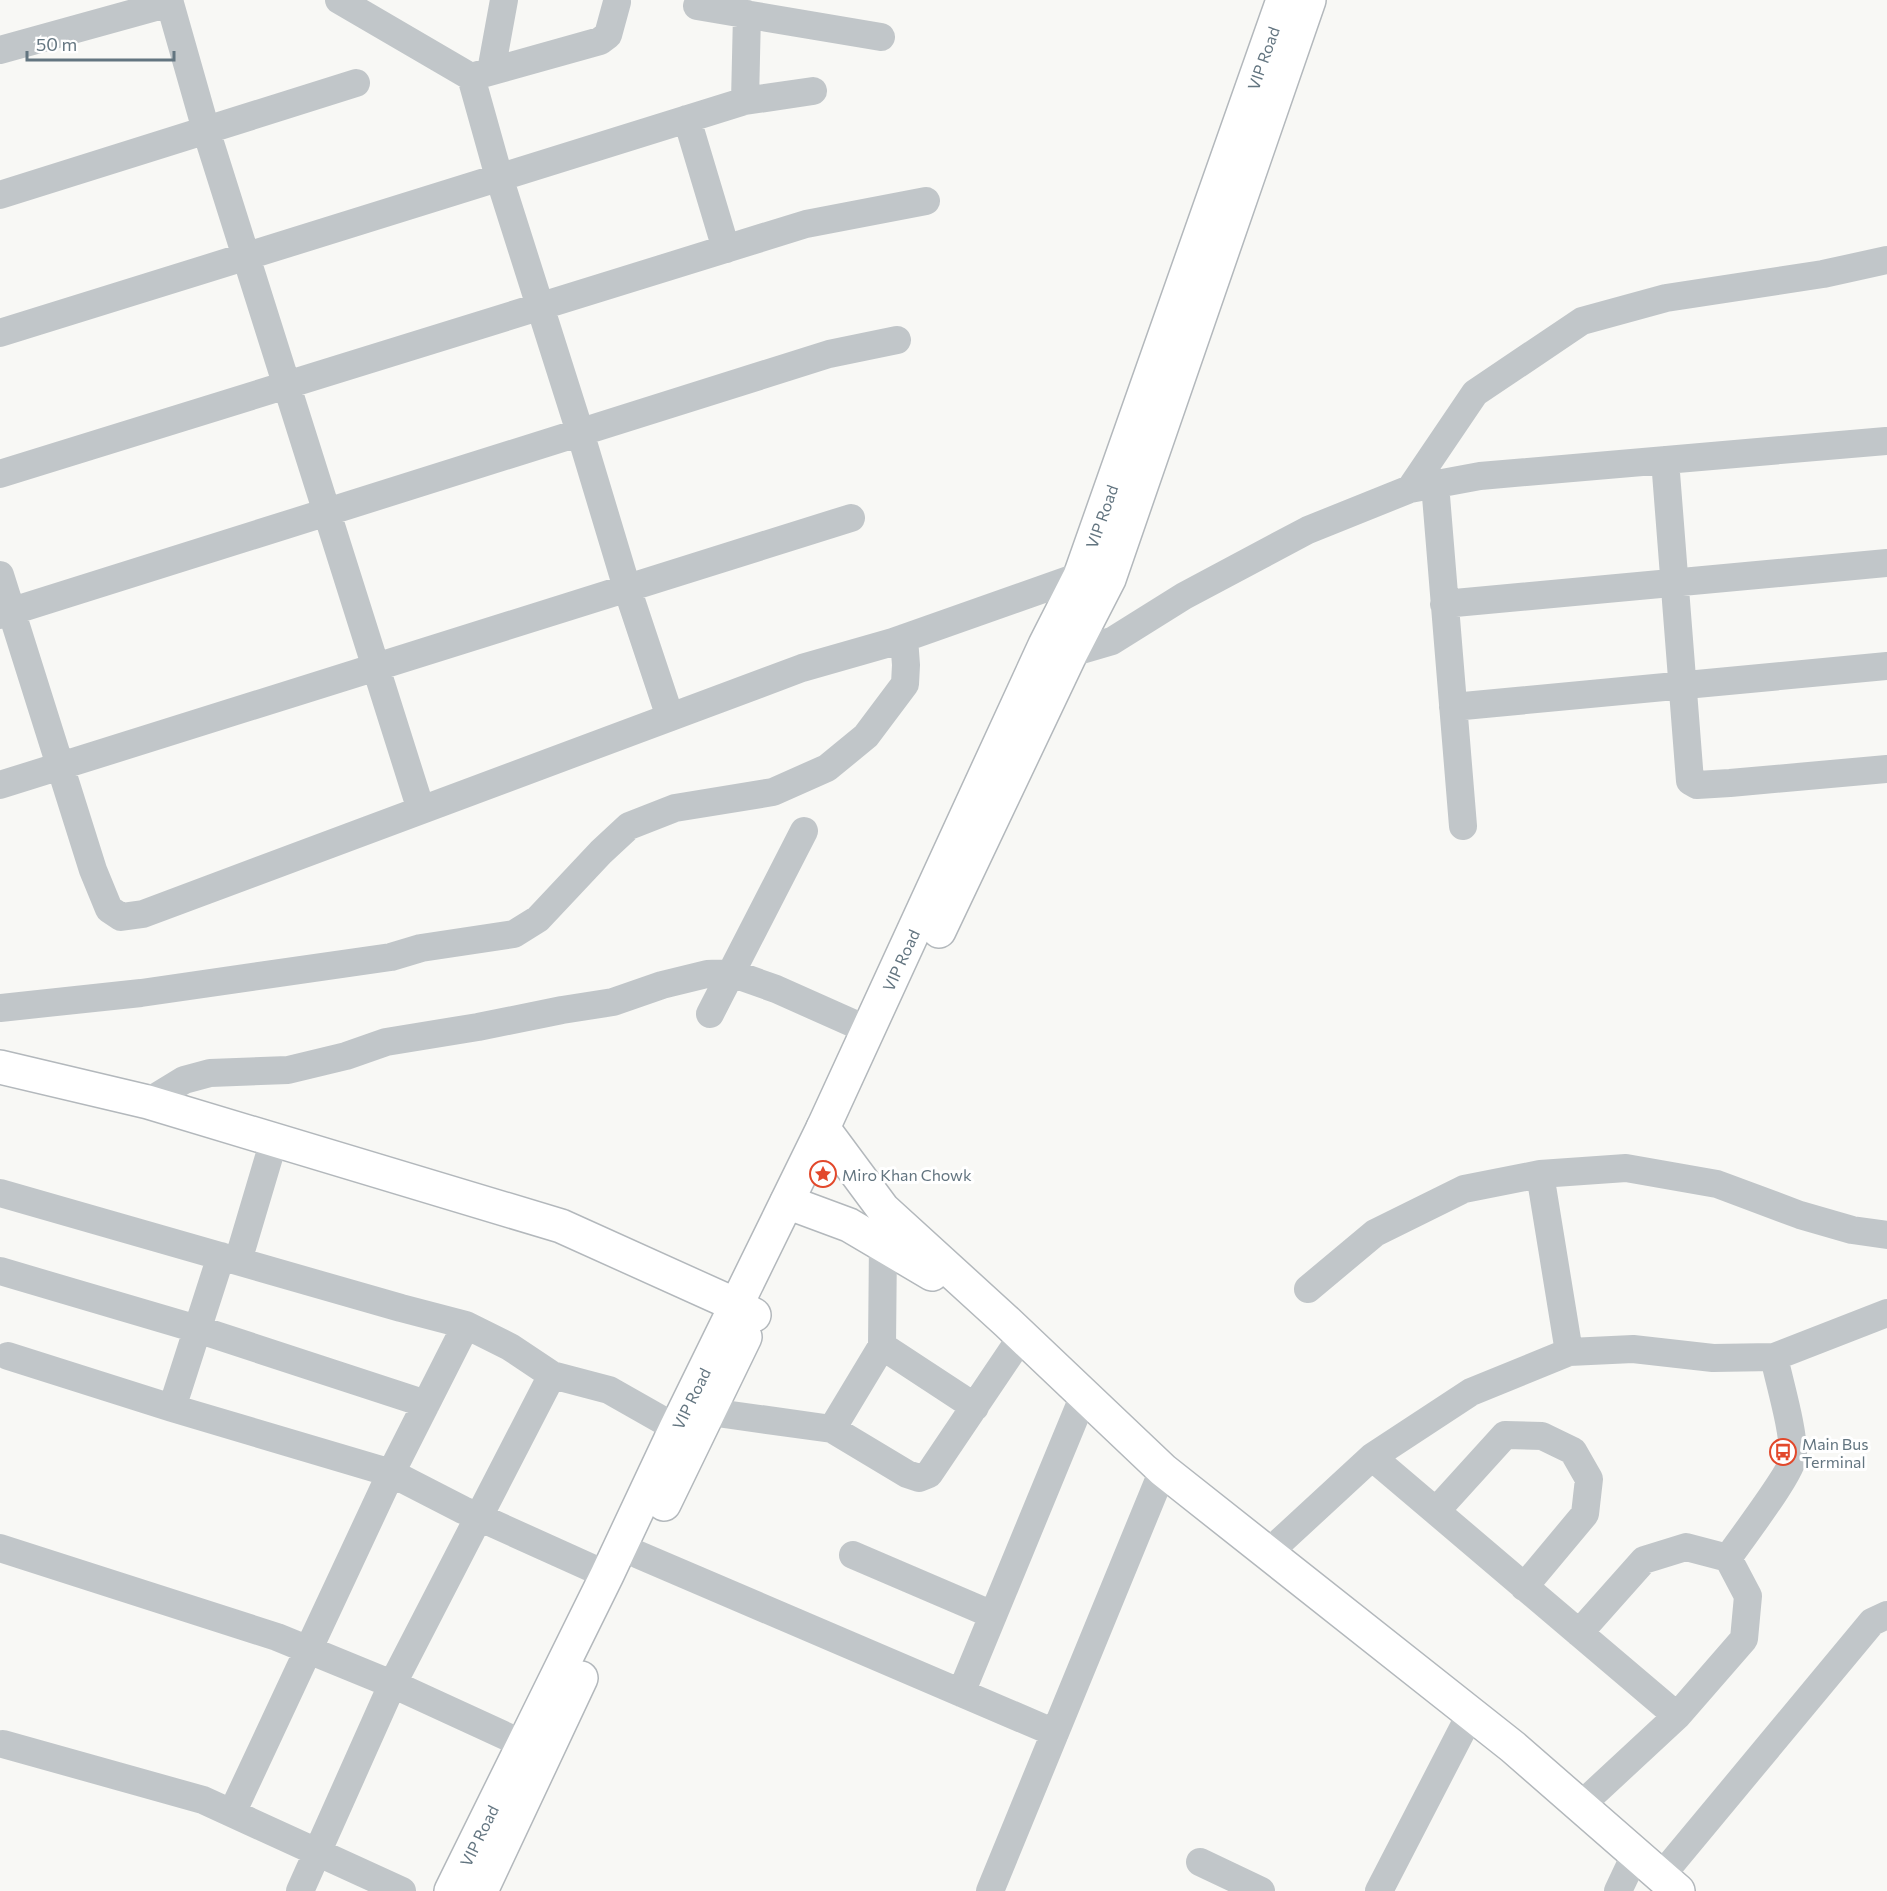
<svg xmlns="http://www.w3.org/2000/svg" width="1887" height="1891" font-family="Commissioner,sans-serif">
<rect width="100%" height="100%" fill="#f8f8f5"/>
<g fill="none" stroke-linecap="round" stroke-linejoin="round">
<defs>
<g id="major">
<path d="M 939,931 L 1071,653 L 1109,579 L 1309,0"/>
<path d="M 0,1067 L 148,1102 L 561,1226 L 736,1305 L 754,1315"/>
<path d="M 823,1128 L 883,1209 L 1007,1322 L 1163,1470 L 1513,1747 L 1678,1891"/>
<path d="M 787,1202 L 849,1225 L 932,1274"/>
<path d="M 664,1504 L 745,1337"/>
<path id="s1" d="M 451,1891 L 607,1575 L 676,1428 L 823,1128 L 1045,645 L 1080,576 L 1283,0"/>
<path d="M 481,1891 L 581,1678"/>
</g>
</defs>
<!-- major casing -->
<use href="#major" stroke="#b3b8bc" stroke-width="36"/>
<!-- minor -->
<path stroke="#c1c6c9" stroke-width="28" d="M 169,0 L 206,130 L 421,810
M 339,0 L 471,77 L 600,41 L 608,35 L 617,2
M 697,6 L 881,37
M 0,50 L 170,3
M 491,71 L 504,0
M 471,77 L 499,177 L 580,432 L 627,588 L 670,717
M 745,101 L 747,14
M 687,119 L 726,249
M 0,195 L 356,83
M 0,333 L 745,101 L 813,91
M 1665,460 L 1690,781 L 1697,785 L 1730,783 L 1887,769
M 0,474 L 806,224 L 926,201
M 1435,484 L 1463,826
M 1410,489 L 1475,393 L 1582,321 L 1666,298 L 1823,274 L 1887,260
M 0,575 L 93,870 L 109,909 L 121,917 L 143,914 L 802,668 L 893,642 L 1080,576
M 1444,604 L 1887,563
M 0,615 L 829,354 L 897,340
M 1056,649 L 1071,653 L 1112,641 L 1184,596 L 1308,530 L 1410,489 L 1480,476 L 1886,441
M 1453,707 L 1887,666
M 0,785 L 851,518
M 0,1008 L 141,993 L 391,957 L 421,948 L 514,934 L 538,919 L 601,852 L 629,826 L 675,808 L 773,792 L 827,768 L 866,736 L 905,684 L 906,665 L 904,638
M 710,1014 L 804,831
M 148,1102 L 184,1080 L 210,1073 L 288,1070 L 346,1056 L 386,1042 L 478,1027 L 562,1010 L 613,1002 L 662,985 L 707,974 L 731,973 L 776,989 L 868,1030
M 1540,1174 L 1569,1352
M 0,1193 L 401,1308 L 466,1325 L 510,1347 L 552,1375 L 609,1390 L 676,1428
M 238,1261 L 274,1140
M 0,1271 L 197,1329 L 426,1404
M 1308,1289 L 1375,1233 L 1464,1189 L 1540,1174 L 1626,1168 L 1717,1184 L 1800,1215 L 1852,1230 L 1887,1235
M 882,1346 L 975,1407
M 8,1356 L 172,1408 L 391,1473 L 463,1510 L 607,1575
M 172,1408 L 221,1256
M 710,1412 L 832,1429 L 907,1474 L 919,1478 L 929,1474 L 1022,1336
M 832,1429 L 882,1346 L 883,1243
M 1372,1457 L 1677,1716
M 1436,1511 L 1505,1435 L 1542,1436 L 1573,1451 L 1589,1479 L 1585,1514 L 1524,1587
M 0,1548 L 277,1637 L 399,1687 L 523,1744
M 1268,1553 L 1372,1457 L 1471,1392 L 1569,1352 L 1633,1349 L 1713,1358 L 1774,1357 L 1887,1313
M 639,1555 L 1055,1733
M 853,1555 L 993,1615
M 1728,1558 C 1739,1542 1793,1471 1793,1457 C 1794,1431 1780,1385 1774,1357
M 1579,1633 L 1644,1560 L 1686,1547 L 1728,1558 L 1748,1596 L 1744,1639 L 1677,1716 L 1580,1806
M 961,1693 L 1084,1395
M 3,1744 L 203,1800 L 402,1891
M 232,1813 L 391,1473 L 466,1325
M 1200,1862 L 1261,1891
M 1661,1876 L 1872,1622 L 1887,1615
M 300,1891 L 392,1685 L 552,1375
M 990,1891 L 1163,1470
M 1379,1891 L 1471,1713
M 1618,1891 L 1635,1855"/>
<!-- major -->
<use href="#major" stroke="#fff" stroke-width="33"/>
</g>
<!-- icons -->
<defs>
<symbol id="sight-ring" viewBox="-11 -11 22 22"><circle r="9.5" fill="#fff" stroke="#e2482b" stroke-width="1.5"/><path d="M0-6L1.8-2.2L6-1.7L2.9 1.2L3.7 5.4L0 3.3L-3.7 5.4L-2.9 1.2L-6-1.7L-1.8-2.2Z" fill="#e2482b"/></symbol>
<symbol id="bus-ring" viewBox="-11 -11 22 22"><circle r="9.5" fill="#fff" stroke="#e2482b" stroke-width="1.5"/><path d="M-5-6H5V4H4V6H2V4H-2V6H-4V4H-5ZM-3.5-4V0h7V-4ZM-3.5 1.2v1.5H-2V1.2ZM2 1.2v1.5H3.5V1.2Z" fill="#e2482b"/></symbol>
</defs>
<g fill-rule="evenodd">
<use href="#sight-ring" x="808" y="1159" width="30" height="30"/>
<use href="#bus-ring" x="1768" y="1437" width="30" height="30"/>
</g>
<g text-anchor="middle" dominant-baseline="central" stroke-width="6" stroke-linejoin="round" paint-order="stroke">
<!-- street labels -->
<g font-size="16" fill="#637580" stroke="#fff">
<text stroke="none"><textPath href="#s1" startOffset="2007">VIP Road</textPath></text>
<text stroke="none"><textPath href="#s1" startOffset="1521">VIP Road</textPath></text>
<text stroke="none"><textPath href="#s1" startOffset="1034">VIP Road</textPath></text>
<text stroke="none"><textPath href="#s1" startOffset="548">VIP Road</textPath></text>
<text stroke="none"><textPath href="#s1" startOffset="62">VIP Road</textPath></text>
</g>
<!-- poi labels -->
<g font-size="16" fill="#637580" stroke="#fff" text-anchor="start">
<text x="842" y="1174">Miro Khan Chowk</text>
<text x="1802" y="1443">Main Bus<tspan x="1802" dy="18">Terminal</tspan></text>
</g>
</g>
<!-- scale -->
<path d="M27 51v9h147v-9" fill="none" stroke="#637580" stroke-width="3"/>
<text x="36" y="51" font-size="18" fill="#637580" stroke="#ffffff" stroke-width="4.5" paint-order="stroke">50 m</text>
</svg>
